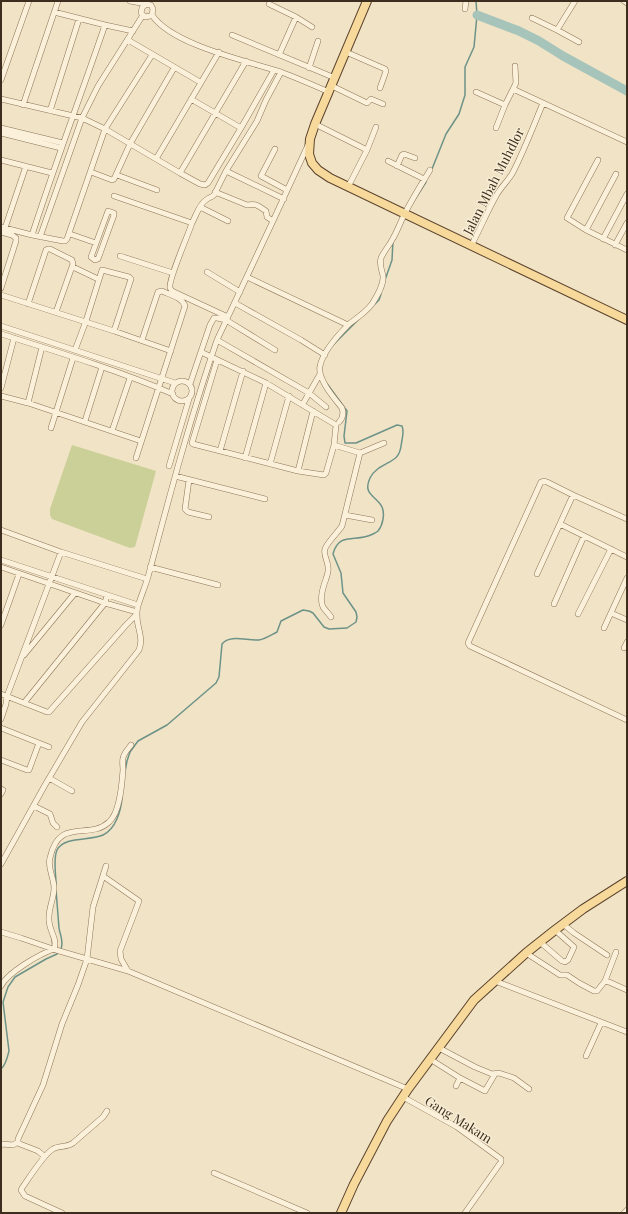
<svg xmlns="http://www.w3.org/2000/svg" width="628" height="1214" font-family="'Playfair Display',serif">
<rect width="100%" height="100%" fill="#f1e3c5"/>
<!-- green -->
<path fill="#cad098" d="M 72,445 L 156,471 L 135,547 L 130,548 L 52,519 L 50,515 L 50,509 Z"/>
<g fill="none" stroke-linecap="round" stroke-linejoin="round">
<!-- stream -->
<path stroke="#6d9389" stroke-width="1.5" d="M 432,169 L 446,134 L 459,114 L 465,95 L 465,67 L 474,47 L 477,15 L 476,1
M 412,204 L 426,182
M 385,280 L 392,260 L 393,241
M 375,304 L 379,300 L 381,294
M 332,346 L 358,320
M 125,772 L 127,761 L 130,752 L 138,741 L 167,725 L 216,683 L 219,677 L 222,644 C 230,634 247,641 259,640 C 265,639 271,635 277,632 L 281,621 L 303,610 L 309,611 L 313,613 L 324,627 L 329,629 L 347,628 L 356,622 L 357,617 L 356,612 L 343,593 L 341,573 L 333,554 C 339,531 356,543 373,534 C 375,533 377,532 378,531 C 383,525 385,514 382,507 C 377,496 362,495 370,478 C 376,465 394,463 398,455 C 401,451 401,445 402,440 C 403,435 404,431 402,426 L 397,425 L 356,443 L 345,443 L 344,436 L 347,411 L 328,385
M 56,884 C 56,874 53,859 57,850 C 64,836 91,841 103,835 C 116,829 121,810 122,798
M 56,890 C 57,902 58,915 59,928 C 60,935 64,941 61,949
M 1,1069 C 6,1065 7,1058 9,1051 L 3,1002 L 8,987 L 15,977 L 46,959 L 57,954 L 59,952"/>
<!-- river -->
<path stroke="#a7c4bb" stroke-width="9" d="M 477,15 L 519,31 L 539,41 L 563,56 L 627,91"/>
<defs>
<path id="street" d="M 130,1 L 146,4
M 624,1 L 627,3
M 269,4 L 296,17 L 312,27
M 465,9 L 466,1
M 54,12 L 105,25 L 133,31
M 152,15 L 150,16 L 145,17 L 141,13 L 142,8 L 146,4 L 151,5 L 153,9 L 152,15 C 172,45 247,61 281,72 C 297,78 313,85 329,92
M 532,18 L 557,30 L 575,1
M 557,30 L 579,42
M 232,35 L 335,78
M 128,40 L 200,82
M 346,52 L 385,69 L 386,71 L 380,88
M 279,55 L 296,17
M 515,66 L 516,83 L 513,89 L 627,142
M 309,68 L 318,41
M 1,80 L 29,1
M 332,86 L 367,103 L 371,99 L 383,104
M 476,92 L 505,105
M 1,99 L 82,118 L 105,129 L 180,173 L 200,184 L 205,185 L 208,183 L 241,128 L 274,70
M 191,99 L 241,128
M 23,105 L 58,1
M 50,111 L 79,19
M 315,124 L 367,150
M 1,128 L 63,143
M 496,128 L 505,105 L 513,89
M 1,133 L 61,148
M 275,149 L 261,176 L 287,190
M 156,159 L 219,52
M 1,160 L 52,173
M 598,160 L 567,218 L 586,230 L 627,250
M 388,161 L 424,179
M 397,166 L 402,155 L 404,154 L 415,158
M 226,171 L 284,199
M 91,172 L 112,180 L 114,179 L 130,144 L 174,68
M 180,173 L 246,61
M 117,175 L 157,190
M 348,187 L 367,150 L 376,127
M 215,192 L 247,205 C 257,203 258,206 266,211 L 267,217 L 273,221
M 114,196 L 192,223 C 189,233 168,280 170,288 C 171,290 172,291 174,292 L 228,317
M 200,207 L 228,221
M 108,211 L 114,213 L 114,215 L 98,259 L 95,260 L 91,257 Z
M 192,223 C 196,216 199,204 206,200 C 209,197 211,198 214,195 L 226,171 L 257,121 L 266,100 L 281,72
M 1,227 L 32,235 L 63,241 L 65,241 L 67,239 L 105,129 L 152,55
M 5,228 L 26,166
M 586,230 L 616,174
M 1,232 L 12,235 L 16,238 L 16,241 L 1,288
M 70,234 L 96,243
M 32,235 C 55,164 81,95 105,25
M 40,237 L 82,118 L 98,86 L 143,15
M 603,239 L 627,194
M 615,245 L 627,223
M 471,246 C 480,229 487,212 496,196 C 500,188 507,182 512,174 C 524,151 533,127 543,103
M 120,256 L 173,273
M 73,267 L 98,279
M 207,272 L 240,292
M 247,277 L 348,325
M 1,295 L 114,331 L 171,351
M 235,303 L 301,340 L 325,355
M 28,304 L 46,250 L 48,249 L 50,249 L 72,260 L 73,264 L 56,312
M 1,326 L 175,383
M 1,334 C 58,352 117,370 173,394
M 217,340 L 309,393 L 326,407
M 75,350 L 86,321 L 102,270 L 129,277 L 131,279 L 114,331
M 201,352 L 266,383 L 336,425 L 334,445 L 326,473 L 324,475 L 298,471 L 193,444 L 192,443 L 217,360
M172 391a10 10 0 1 1 20 0a10 10 0 1 1-20 0Z
M 190,384 L 210,325 L 214,318 L 217,318 L 226,320 L 275,350
M 1,388 L 14,338
M 1,396 L 28,403 L 141,441
M 304,402 L 320,374
M 28,403 L 42,347
M 85,421 L 102,367
M 339,422 C 343,418 344,414 342,408 C 335,399 317,379 320,366 C 323,351 338,335 349,324 C 357,318 366,312 372,304 C 377,296 384,285 383,276 C 382,270 379,265 381,258 C 384,251 389,246 392,240 C 397,232 400,223 404,215 C 412,199 421,185 430,170
M 51,428 L 73,358
M 112,431 L 130,378
M 220,451 L 243,371
M 360,453 L 384,443
M 136,458 L 185,306 C 182,297 170,295 162,291 L 158,292 L 142,340
M 245,458 L 266,383
M 270,464 L 289,396
M 169,466 L 189,399
M 298,471 L 313,411
M 175,476 L 265,499
M 189,480 L 185,509 L 188,512 L 209,517
M 345,515 L 372,520
M 627,519 L 573,495 L 547,482 L 544,481 L 541,482 L 468,643 L 470,646 L 627,720
M 560,524 L 627,557
M 1,530 L 61,552 L 147,579
M 1,560 L 138,605
M 1,567 L 105,603 L 137,612
M 150,567 L 218,585
M 537,574 L 573,495
M 554,604 L 584,536
M 611,613 L 627,620
M 578,614 L 611,549
M 331,617 C 329,614 325,610 323,607 C 319,599 323,587 326,579 C 327,575 329,571 328,567 C 328,561 323,555 325,549 C 326,544 338,532 342,526 L 360,453 L 334,445
M 1,625 L 19,574
M 604,628 L 627,578
M 624,648 L 627,642
M 24,655 L 75,593
M 1,694 L 47,712 L 49,712 L 126,625 L 137,614
M 24,703 L 105,603 L 107,595
M 1,719 L 6,704 L 7,696 L 61,552
M 1,728 L 49,747
M 1,760 L 27,770 L 29,770 L 39,743
M 49,778 L 72,791
M 1,789 L 3,790 L 1,794
M 34,806 L 50,814 L 53,823 L 57,827
M 1,864 L 45,785 L 82,722 L 139,650 C 145,635 133,623 138,606 C 141,596 145,587 148,577 C 169,498 190,418 217,340 L 273,221 L 308,145
M 103,876 L 139,901 L 120,951 L 121,959 L 128,971
M 563,924 L 574,933 L 607,955
M 1,932 L 21,938 L 56,950 L 128,971 L 408,1089
M 540,942 L 562,961 L 565,962 L 568,960 L 574,947 L 555,930
M 526,953 L 560,975 L 567,975 L 579,983 L 594,991 L 597,991 L 605,981 L 609,982 L 627,990
M 495,981 L 627,1032
M 605,981 L 616,952
M 1,986 C 8,972 40,954 54,949 C 58,939 49,931 49,920 C 48,909 54,899 54,888 C 54,877 47,868 50,858 C 59,816 89,841 109,822 C 120,813 122,784 123,770 C 123,766 122,762 123,758 C 124,753 128,749 131,745
M 439,1048 L 475,1067 L 492,1074 L 499,1073 L 514,1078 L 529,1089
M 586,1056 L 601,1023
M 430,1059 L 460,1078 L 456,1086
M 460,1078 L 485,1091 L 495,1074
M 403,1097 L 457,1127 L 501,1159 L 501,1162 L 465,1213
M 1,1145 L 2,1144 L 13,1145 L 18,1142
M 44,1156 L 38,1151 L 20,1144 L 18,1143 L 18,1139 L 43,1085 L 62,1024 L 78,985 L 87,959 L 93,907 L 106,866
M 214,1173 L 307,1213
M 62,1213 L 25,1196 L 21,1190 L 22,1188 C 29,1178 44,1154 53,1149 C 59,1145 66,1148 73,1143 L 103,1117 L 107,1111
M 624,1213 L 627,1210"/>
<path id="primary" d="M 367,1 L 315,124 L 310,139 L 309,154 L 312,163 L 318,170 L 330,178 L 627,320
M 341,1213 L 354,1184 L 387,1121 L 408,1089 L 474,1000 L 526,953 L 555,930 L 583,909 L 627,881"/>
</defs>
<!-- street casing -->
<use href="#street" stroke="#8d755a" stroke-width="6"/>
<!-- primary casing -->
<use href="#primary" stroke="#5b432e" stroke-width="10"/>
<!-- street -->
<use href="#street" stroke="#fbf0d9" stroke-width="5"/>
<!-- primary -->
<use href="#primary" stroke="#f6d99b" stroke-width="8"/>
</g>
<g text-anchor="middle" dominant-baseline="central" stroke-width="3" stroke-linejoin="round" paint-order="stroke">
<!-- street labels -->
<g font-size="13" fill="#3d2d1e" stroke="#f8edd5">
<text transform="translate(493 181) rotate(-63)">Jalan Mbah Muhdlor</text>
<text transform="translate(459 1119) rotate(32)">Gang Makam</text>
</g>
</g>
<!-- border -->
<rect width="628" height="1214" fill="none" stroke="#3d2d1e" stroke-width="4"/>
</svg>
